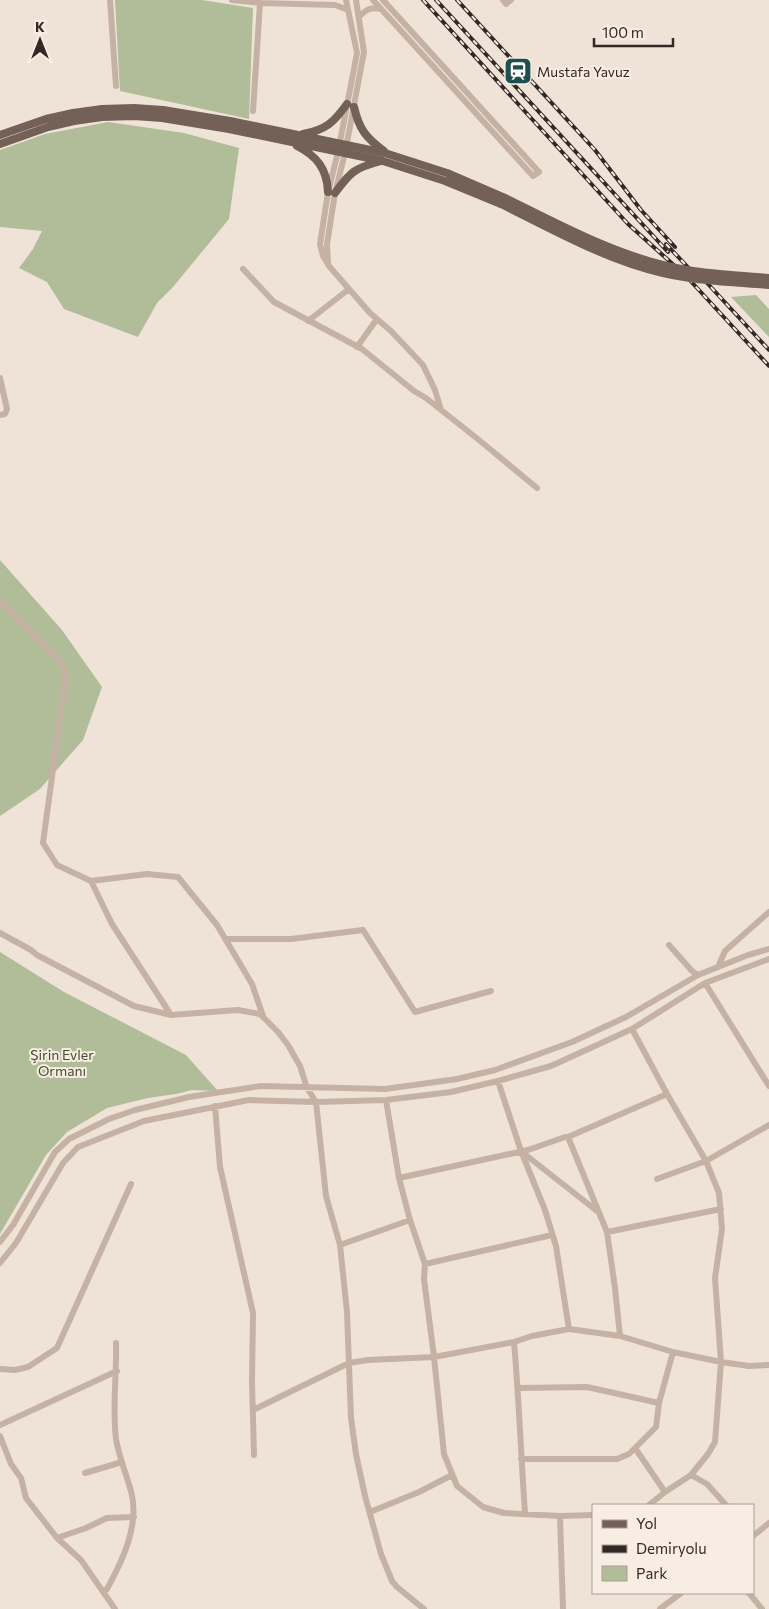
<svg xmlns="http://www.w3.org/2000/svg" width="769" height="1609" font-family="Commissioner,sans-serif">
<rect width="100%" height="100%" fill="#efe3d8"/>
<!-- green -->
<path fill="#b1bc99" d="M 115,0 L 202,0 L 253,8 L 249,119 L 120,91 Z
M 108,122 L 184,133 L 239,148 L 229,219 L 173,287 L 157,303 L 138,337 L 64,309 L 47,282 L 19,268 L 33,249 L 42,231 L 0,227 L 0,150 L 45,134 Z
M 756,295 L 769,309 L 769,337 L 731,297 Z
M 0,560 L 62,630 L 102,687 L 83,740 L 40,789 L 0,816 Z
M 0,952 L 64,992 L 186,1055 L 218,1091 L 192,1090 L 176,1094 L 148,1098 L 107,1108 L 67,1132 L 46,1155 L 0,1234 Z"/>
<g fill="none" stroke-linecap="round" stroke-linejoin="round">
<!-- minor -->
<path stroke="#c5b2a5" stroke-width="6" d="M 110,0 L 116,86
M 232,0 L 260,3 L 335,5 L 348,10
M 346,0 L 357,53 L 338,152 L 328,192 L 320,244 L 323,256 L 329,266 L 370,313 L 391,331 L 423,365 L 435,390 L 441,410
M 373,0 L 533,176 L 539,172 L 383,0
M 503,0 L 506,4 L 511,0
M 359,17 C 366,9 371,7 381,9
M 253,111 L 260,3
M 328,263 L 327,244 L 335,193 L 345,153 L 364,52 L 356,0
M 243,269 L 274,302 L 362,349 L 414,391 L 426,398 L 479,440 L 537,488
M 308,321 L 349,289
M 357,347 L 377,319
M 0,378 L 7,409 L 5,414 L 0,415
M 0,600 L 49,650 L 62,664 L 66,674 L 43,843 L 57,865 L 91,881 L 112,924 L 171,1015
M 91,881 L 147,874 L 178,877 L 217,925 L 252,984 L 263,1016
M 0,933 L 31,950 L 37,955 L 134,1006 L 171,1015 L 238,1010 L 260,1014 L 278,1032 L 288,1045 L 300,1066 L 307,1088 L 316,1102 L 326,1196 L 340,1245 L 347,1312 L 351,1418 L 356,1454 L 365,1496 L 381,1554 L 392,1581 L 397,1587 L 424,1609
M 225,939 L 291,939 L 363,930 L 415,1012 L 491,991
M 669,945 L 692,971 L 698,975
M 718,967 L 725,951 L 769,912
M 705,983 L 769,1086
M 632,1029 L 667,1094 L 706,1161 L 719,1193 L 722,1229 L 715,1278 L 721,1362 L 715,1442 L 708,1454 L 691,1475 L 665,1492 L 649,1505
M 498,1081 L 521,1151 L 545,1210 L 556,1246 L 569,1329
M 386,1100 L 399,1178 L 410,1220 L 425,1264 L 424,1279 L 434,1357 L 444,1454 L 457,1486 L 483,1507 L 504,1513 L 560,1516 L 593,1515
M 215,1106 L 220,1167 L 253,1313 L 252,1381 L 254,1455
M 568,1137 L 607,1232 L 615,1288 L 620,1336
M 522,1152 L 597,1211
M 399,1178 L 528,1150 L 565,1137 L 568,1137 L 667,1094
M 657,1179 L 706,1161 L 769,1125
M 607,1232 L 721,1209
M 0,1242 L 13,1225 L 55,1152 L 69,1139 L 109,1119 L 135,1110 L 189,1097 L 261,1086 L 385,1089 L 457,1079 L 495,1070 L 572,1042 L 626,1017 L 698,975 L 748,955 L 769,949
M 340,1245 L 410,1220
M 0,1263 L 16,1243 L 63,1163 L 78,1147 L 144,1121 L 249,1100 L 316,1102 L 386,1100 L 451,1092 L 498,1081 L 551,1066 L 632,1029 L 705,983 L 769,959
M 425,1264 L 552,1235
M 514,1342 C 519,1399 521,1456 525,1513
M 0,1369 L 15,1370 L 28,1367 L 57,1348 L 131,1184
M 518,1388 L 587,1387 L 659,1403 L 673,1352
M 253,1410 L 349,1363 L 368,1360 L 434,1357 L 514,1342 L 532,1336 L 569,1329 L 620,1336 L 673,1352 L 721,1362 L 749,1366 L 769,1365
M 0,1425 L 117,1371
M 0,1436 L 11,1464 L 21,1478 L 26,1498 L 57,1538 L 81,1560 L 115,1609
M 635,1448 L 665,1492
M 521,1459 L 617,1459 L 629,1454 L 656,1427 L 659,1403
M 85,1473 L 122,1462
M 691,1475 L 707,1484 L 726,1505
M 370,1512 L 419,1492 L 452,1475
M 560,1516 L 563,1609
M 753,1536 L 769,1523
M 57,1538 L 86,1528 L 107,1518 L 134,1517
M 103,1591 L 107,1589 C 123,1560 140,1524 131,1491 C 126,1473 119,1457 116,1439 C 112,1407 117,1375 116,1343
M 749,1593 L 762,1609
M 660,1609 L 681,1593"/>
<!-- major -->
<path stroke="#736057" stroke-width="8" d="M 354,107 C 359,129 366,138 384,151
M 303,134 C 326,130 334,122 347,104
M 0,135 L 46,119 L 73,113 L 102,109 L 134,108 L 163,110 L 230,121 L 385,153 L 447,173 L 505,198
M 0,144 L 48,127 L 74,121 L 102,117 L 134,116 L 162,118 L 229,129 L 383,161 L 445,181 L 501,204
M 297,146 C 317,156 327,169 328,192
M 335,193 C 351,171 355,168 381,161"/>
<defs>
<path id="rail" d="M 423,0 L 628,224 L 686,276 L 769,366
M 436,0 L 668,252
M 457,0 L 595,150 L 641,210 L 675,247
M 666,244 L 699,279
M 696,271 L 769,350"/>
</defs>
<!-- rail casing -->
<use href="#rail" stroke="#322925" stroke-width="4"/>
<!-- rail -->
<use href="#rail" stroke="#f7ede3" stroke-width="2" stroke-dasharray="5.5" stroke-linecap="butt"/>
<!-- major-bridge -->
<path stroke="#736057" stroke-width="8" d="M 505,198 C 556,223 607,251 663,265 C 697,274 734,275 769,278
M 501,204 C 554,230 606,260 663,273 C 698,281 733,282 769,285"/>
</g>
<!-- icons -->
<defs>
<symbol id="station-square" viewBox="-11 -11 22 22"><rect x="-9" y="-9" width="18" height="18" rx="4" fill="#1e4e50" stroke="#f7ede3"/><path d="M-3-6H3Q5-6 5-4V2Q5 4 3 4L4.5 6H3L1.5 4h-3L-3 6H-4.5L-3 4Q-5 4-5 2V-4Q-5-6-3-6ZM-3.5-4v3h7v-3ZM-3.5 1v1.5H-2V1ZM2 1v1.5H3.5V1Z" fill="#fff"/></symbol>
</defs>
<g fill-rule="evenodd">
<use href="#station-square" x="502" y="55" width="32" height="32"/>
</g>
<g text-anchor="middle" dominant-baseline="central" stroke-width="4" stroke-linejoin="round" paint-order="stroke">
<!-- poi labels -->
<g font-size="14" fill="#322925" stroke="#f7ede3" text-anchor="start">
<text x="537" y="71">Mustafa Yavuz</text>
</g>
<!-- park labels -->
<g font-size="14" fill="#424e2b" stroke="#f7ede3">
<text x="62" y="1054">Şirin Evler<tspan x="62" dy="16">Ormanı</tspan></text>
</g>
</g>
<!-- legend -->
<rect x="592" y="1504" width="162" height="90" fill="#f7ede3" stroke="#a89f97"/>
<rect x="602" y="1520" width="25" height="8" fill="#736057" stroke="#a89f97"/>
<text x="636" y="1529" font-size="15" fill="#322925">Yol</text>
<rect x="602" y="1545" width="25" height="8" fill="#322925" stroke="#a89f97"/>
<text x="636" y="1554" font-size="15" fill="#322925">Demiryolu</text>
<rect x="602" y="1566" width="25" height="15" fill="#b1bc99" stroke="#a89f97"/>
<text x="636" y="1579" font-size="15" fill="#322925">Park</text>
<!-- north arrow -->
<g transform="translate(40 40)" stroke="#f7ede3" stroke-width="4" paint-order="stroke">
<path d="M0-4L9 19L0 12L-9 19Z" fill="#322925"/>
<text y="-8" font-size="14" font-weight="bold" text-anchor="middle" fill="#322925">K</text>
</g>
<!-- scale -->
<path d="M594 38v8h79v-8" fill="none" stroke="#322925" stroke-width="2.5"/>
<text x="602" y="38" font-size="15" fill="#322925" stroke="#f7ede3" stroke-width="4" paint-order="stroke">100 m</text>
</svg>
